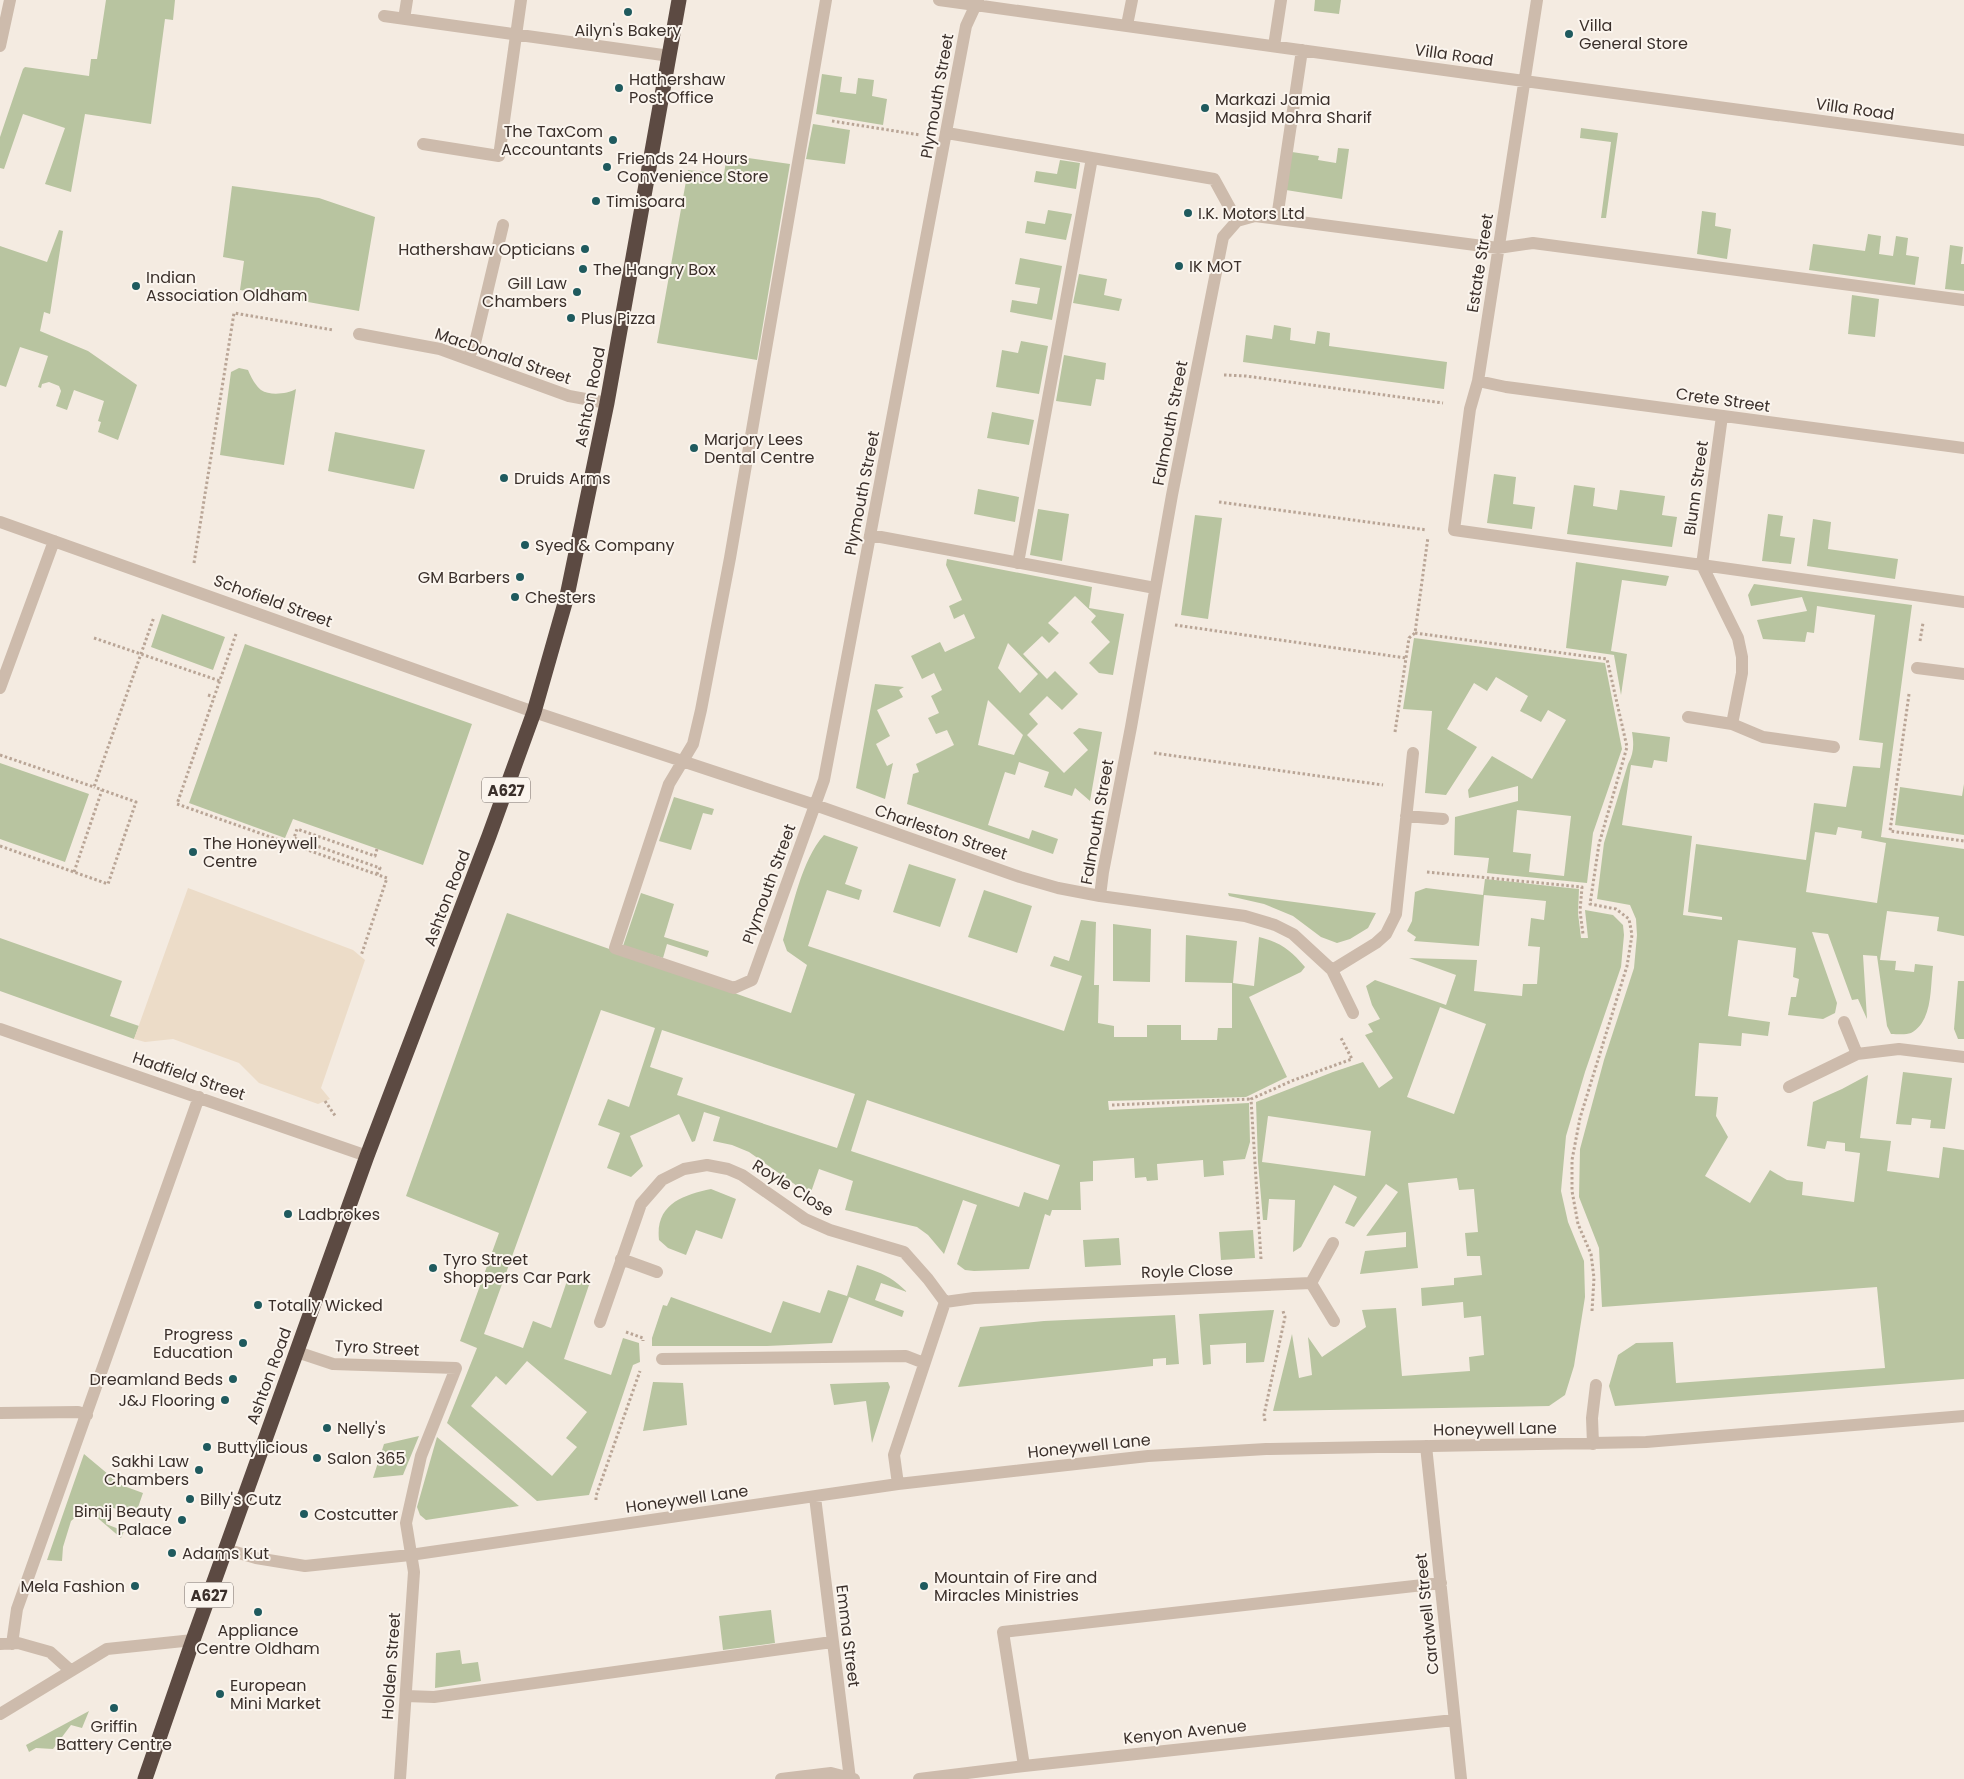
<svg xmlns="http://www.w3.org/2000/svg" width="1964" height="1779" font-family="Poppins,sans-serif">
<rect width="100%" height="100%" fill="#f4ebe1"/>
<!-- green -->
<path fill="#b8c4a0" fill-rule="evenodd" d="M 106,0 L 175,0 L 173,20 L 165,19 L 151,124 L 85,114 L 71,192 L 45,184 L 65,128 L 23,114 L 4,169 L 0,168 L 0,137 L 23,69 L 25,67 L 89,76 L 91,59 L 97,59 Z
M 1315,0 L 1341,0 L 1339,14 L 1314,11 Z
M 822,74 L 842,77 L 840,92 L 856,94 L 858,78 L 874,80 L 872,96 L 887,99 L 883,125 L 816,114 Z
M 813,124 L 850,130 L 845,164 L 806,159 Z
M 1581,128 L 1618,133 L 1606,218 L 1601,218 L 1611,142 L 1580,138 Z
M 1338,148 L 1349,149 L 1342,199 L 1286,190 L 1292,152 L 1319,156 L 1318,160 L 1336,163 Z
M 727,155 L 790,164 L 757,360 L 657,343 L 688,170 L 724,174 Z
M 1060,160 L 1080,163 L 1076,189 L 1034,182 L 1036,171 L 1057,174 Z
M 232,186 L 319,198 L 375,217 L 359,311 L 240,290 L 244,261 L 223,257 Z
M 1048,210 L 1072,214 L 1066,240 L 1025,233 L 1027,221 L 1045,224 Z
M 1702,211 L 1716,213 L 1715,226 L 1731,229 L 1727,259 L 1697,254 Z
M 59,230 L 63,231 L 50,314 L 44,312 L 40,331 L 88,351 L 137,385 L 118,440 L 98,432 L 101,422 L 98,421 L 104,401 L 74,390 L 67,410 L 56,406 L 61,391 L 59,386 L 49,382 L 42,384 L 41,388 L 38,387 L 48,356 L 20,347 L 6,387 L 0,385 L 0,246 L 47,262 Z
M 1868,234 L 1881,236 L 1879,254 L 1893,256 L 1896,236 L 1908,238 L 1906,255 L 1919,257 L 1915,285 L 1809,270 L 1813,244 L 1865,251 Z
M 1950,245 L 1963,247 L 1961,264 L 1964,264 L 1964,291 L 1945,289 Z
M 1020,258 L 1062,266 L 1052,320 L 1010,312 L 1012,300 L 1037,304 L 1040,288 L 1015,284 Z
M 1079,274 L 1107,279 L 1104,295 L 1122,299 L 1119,311 L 1073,303 Z
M 1852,295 L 1879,299 L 1875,337 L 1848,334 Z
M 1274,325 L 1291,328 L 1290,340 L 1315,344 L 1317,331 L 1330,333 L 1329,346 L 1447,362 L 1444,389 L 1243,362 L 1246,335 L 1272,339 Z
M 1021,341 L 1048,346 L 1039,394 L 996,387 L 1002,350 L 1018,353 Z
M 1064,355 L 1106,363 L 1104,380 L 1096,379 L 1091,406 L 1056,401 Z
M 239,368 L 248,370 C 251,377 255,385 261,390 C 270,396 287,394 296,389 L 284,465 L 220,455 L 231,372 Z
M 992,412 L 1034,420 L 1029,445 L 987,438 Z
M 335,432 L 425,450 L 414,489 L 328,471 Z
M 1494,474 L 1516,477 L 1513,504 L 1535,507 L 1532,529 L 1487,523 Z
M 1574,485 L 1595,488 L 1593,506 L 1617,510 L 1620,490 L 1665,496 L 1662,515 L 1677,517 L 1672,547 L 1567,534 Z
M 978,489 L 1019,497 L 1015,522 L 974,514 Z
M 1038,509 L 1069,514 L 1062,561 L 1030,555 Z
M 1768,514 L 1783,516 L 1780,536 L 1795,538 L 1791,564 L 1762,561 Z
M 1195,515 L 1222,518 L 1208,619 L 1181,615 Z
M 1813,519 L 1831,522 L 1828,549 L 1898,559 L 1895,579 L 1807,566 Z
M 947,559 L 1092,587 L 1089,608 L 1124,614 L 1113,675 L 1099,673 L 1089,663 L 1110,642 L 1091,622 L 1096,616 L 1075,596 L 1048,623 L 1059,633 L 1049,643 L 1042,636 L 1023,654 L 1047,679 L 1055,671 L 1078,694 L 1062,710 L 1047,696 L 1029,714 L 1038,724 L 1027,735 L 1064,773 L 1088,750 L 1073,733 L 1079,728 L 1102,732 L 1090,801 L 1075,788 L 1072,796 L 1044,787 L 1049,772 L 1019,762 L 1015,775 L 1005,772 L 988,825 L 1029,839 L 1032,830 L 1058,839 L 1053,854 L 907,804 L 913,774 L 919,772 L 916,764 L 954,745 L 947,730 L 936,734 L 928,718 L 939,713 L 931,696 L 942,690 L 934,673 L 922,679 L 911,656 L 940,642 L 945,652 L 975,638 L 964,614 L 954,619 L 949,606 L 962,600 L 946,565 ZM 1008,643 L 1038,674 L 1020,693 L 998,668 ZM 988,700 L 1023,735 L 1014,755 L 978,745 Z
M 1576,562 L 1669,576 L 1666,586 L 1622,580 L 1611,651 L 1627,654 L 1621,695 L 1614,655 L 1566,648 Z
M 1754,584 L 1912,605 L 1881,837 L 1964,849 L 1964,936 L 1937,931 L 1939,917 L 1887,911 L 1880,960 L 1896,961 L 1895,970 L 1914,972 L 1915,964 L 1933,966 C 1930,988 1933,1021 1911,1033 C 1906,1035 1897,1034 1891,1034 L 1887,1026 L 1877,956 L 1863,955 L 1867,1019 L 1858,999 L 1852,1000 L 1828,934 L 1812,932 L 1837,1003 L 1835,1013 L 1823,1019 L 1788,1015 L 1791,997 L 1796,997 L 1799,979 L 1793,977 L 1796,948 L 1738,940 L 1728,1016 L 1770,1022 L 1768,1036 L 1742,1033 L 1741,1046 L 1699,1043 L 1695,1096 L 1718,1097 L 1716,1116 L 1728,1137 L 1705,1176 L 1750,1203 L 1770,1170 L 1787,1180 L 1803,1182 L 1802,1195 L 1854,1202 L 1860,1153 L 1845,1151 L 1845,1143 L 1827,1141 L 1825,1149 L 1807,1146 L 1813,1102 L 1842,1089 L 1868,1075 L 1860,1138 L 1891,1141 L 1887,1171 L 1939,1178 L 1943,1147 L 1964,1150 L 1964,1379 L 1615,1406 L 1609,1386 L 1618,1355 L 1636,1343 L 1673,1342 L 1676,1383 L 1885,1368 L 1877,1287 L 1602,1307 L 1599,1248 L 1579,1197 L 1580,1149 L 1604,1060 L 1634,968 L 1637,935 L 1636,919 L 1630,905 L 1597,899 L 1604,843 L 1628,764 C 1634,753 1634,744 1632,732 L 1670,737 L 1667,762 L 1654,760 L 1652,768 L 1631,765 L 1622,825 L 1692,836 L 1683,915 L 1722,920 L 1722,917 L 1688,912 L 1696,844 L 1806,860 L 1814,803 L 1846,807 L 1853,766 L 1880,768 L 1883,743 L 1859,740 L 1875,615 L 1817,606 L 1814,633 L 1807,632 L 1805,642 L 1763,639 L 1757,620 L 1807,611 L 1802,597 L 1751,606 L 1748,595 ZM 1838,827 L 1862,831 L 1861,838 L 1886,843 L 1877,903 L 1806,892 L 1815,832 L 1836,835 Z
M 162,614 L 225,637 L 213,670 L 151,647 Z
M 1414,638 L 1605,663 L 1622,749 L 1593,833 L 1587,883 L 1487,873 L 1489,858 L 1454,855 L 1455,817 L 1518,801 L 1518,786 L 1469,798 L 1468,790 L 1492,756 L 1532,779 L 1566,720 L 1548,710 L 1541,722 L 1520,711 L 1528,696 L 1496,677 L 1487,691 L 1474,683 L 1447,729 L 1477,747 L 1446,795 L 1425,793 L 1432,711 L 1403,709 ZM 1517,810 L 1571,816 L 1564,876 L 1529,872 L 1531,854 L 1513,852 Z
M 245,644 L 472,724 L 423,865 L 293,819 L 285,838 L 189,803 Z
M 875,684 L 904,687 L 899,690 L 903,697 L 877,710 L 890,736 L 876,744 L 887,766 L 893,763 L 885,799 L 856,788 Z
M 0,763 L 89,794 L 65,862 L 0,839 Z
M 1964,784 L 1964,835 L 1895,825 L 1900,787 L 1962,796 Z
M 674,797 L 714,809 L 712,815 L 703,813 L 691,850 L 659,841 Z
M 824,835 L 858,847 L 845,884 L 862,890 L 859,900 L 827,890 L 808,946 L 1064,1031 L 1082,976 L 1050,966 L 1054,956 L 1069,961 L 1081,920 L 1096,922 L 1094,985 L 1099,985 L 1098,1023 L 1114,1026 L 1114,1037 L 1147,1037 L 1147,1025 L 1181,1025 L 1181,1040 L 1217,1040 L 1218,1028 L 1232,1028 L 1232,983 L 1185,982 L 1186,935 L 1237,941 L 1233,983 L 1254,986 L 1259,937 C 1282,943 1290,950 1305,967 L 1301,972 L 1249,997 L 1287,1077 L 1246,1097 L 1108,1101 L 1109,1110 L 1249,1103 L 1250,1142 L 1245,1159 L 1223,1161 L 1224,1175 L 1204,1177 L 1203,1160 L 1157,1164 L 1158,1180 L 1147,1181 L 1146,1177 L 1135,1178 L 1134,1158 L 1093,1161 L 1093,1181 L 1080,1182 L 1081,1210 L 1052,1210 L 1050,1216 L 1045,1214 L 1029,1269 L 974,1271 L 965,1270 L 957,1264 L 977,1205 L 963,1200 L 944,1254 L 928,1235 L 917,1227 L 845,1210 L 853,1181 L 819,1169 L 810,1195 L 749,1152 L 732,1145 L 713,1141 L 720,1117 L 704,1112 L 695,1141 L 692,1142 L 679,1114 L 630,1136 L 643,1166 L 631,1177 L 607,1168 L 620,1133 L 598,1125 L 608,1099 L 629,1107 L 655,1028 L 601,1010 L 484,1334 L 523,1348 L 533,1321 L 551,1328 L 568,1278 L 589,1285 L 564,1359 L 611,1375 L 623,1338 L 639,1343 L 640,1362 L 633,1365 L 589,1495 L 537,1501 L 447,1423 L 477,1348 L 460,1341 L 499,1233 L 406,1196 L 507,913 L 791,1013 L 807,965 L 787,951 L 783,940 C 793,907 801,861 824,835 ZM 662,1030 L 855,1094 L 837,1148 L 677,1095 L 683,1078 L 650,1067 ZM 867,1100 L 1060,1165 L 1048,1200 L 1024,1192 L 1019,1207 L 851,1151 ZM 527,1361 L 587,1412 L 566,1438 L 577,1447 L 552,1476 L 471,1406 L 496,1376 L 506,1385 Z
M 909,864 L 956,879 L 940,927 L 893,912 Z
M 1485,879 L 1579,889 L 1578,913 L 1581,938 L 1588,938 L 1585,910 L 1613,915 L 1623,925 L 1624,935 L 1621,967 L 1585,1072 L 1566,1136 L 1561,1191 L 1568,1222 L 1584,1261 L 1585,1297 L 1574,1366 L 1565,1395 L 1549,1406 L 1273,1411 L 1292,1334 L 1299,1378 L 1312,1375 L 1308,1337 L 1322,1357 L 1366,1327 L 1362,1310 L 1396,1308 L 1402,1376 L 1470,1371 L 1469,1357 L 1484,1355 L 1481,1316 L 1464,1318 L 1463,1302 L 1422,1306 L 1421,1288 L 1454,1285 L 1454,1278 L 1482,1275 L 1480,1256 L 1467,1256 L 1465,1233 L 1478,1232 L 1474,1189 L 1459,1190 L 1457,1178 L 1408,1183 L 1418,1268 L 1360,1274 L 1365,1251 L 1406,1247 L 1406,1232 L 1366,1236 L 1398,1192 L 1386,1184 L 1354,1227 L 1345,1223 L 1357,1197 L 1334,1185 L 1301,1247 L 1293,1252 L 1295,1200 L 1269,1199 L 1267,1220 L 1263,1220 L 1258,1162 L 1256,1102 L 1333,1072 L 1363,1062 L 1379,1088 L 1393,1078 L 1365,1035 L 1373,1032 L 1368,1024 L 1380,1019 L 1372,1005 L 1366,986 L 1375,980 L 1446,1005 L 1456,975 L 1409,958 L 1477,960 L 1474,991 L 1522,996 L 1523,984 L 1537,984 L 1540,947 L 1528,946 L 1531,918 L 1544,920 L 1546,901 L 1484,895 L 1479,946 L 1414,941 L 1416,937 L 1407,931 L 1412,921 L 1415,892 L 1426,888 L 1483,895 ZM 1440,1007 L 1486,1024 L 1454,1114 L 1407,1097 ZM 1268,1116 L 1371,1131 L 1365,1176 L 1262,1162 Z
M 984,890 L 1032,906 L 1017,953 L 968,937 Z
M 641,893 L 674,904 L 664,937 L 709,951 L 707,957 L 667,944 L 663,958 L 623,946 Z
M 1228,893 L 1376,913 L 1368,928 L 1350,939 L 1337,943 L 1321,937 L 1293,916 L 1264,904 L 1229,896 Z
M 1113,924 L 1151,929 L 1150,982 L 1113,981 Z
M 0,938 L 122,981 L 110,1016 L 139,1026 L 134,1039 L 0,991 Z
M 1958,981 L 1964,981 L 1964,1039 L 1958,1039 L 1954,1029 Z
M 1903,1072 L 1952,1078 L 1945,1129 L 1930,1128 L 1931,1120 L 1912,1118 L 1911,1125 L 1896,1124 Z
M 711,1189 L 736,1199 L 722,1239 L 696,1230 L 686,1255 L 668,1248 L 659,1240 C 655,1204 683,1195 711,1189 Z
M 1253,1230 L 1255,1258 L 1221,1260 L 1219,1232 Z
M 1119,1238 L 1121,1265 L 1085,1267 L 1083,1240 Z
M 857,1265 C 879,1272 890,1275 907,1292 L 881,1283 L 875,1300 L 904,1311 L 902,1317 L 849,1297 L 832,1343 L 767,1346 L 652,1346 L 652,1338 L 663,1305 L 667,1306 L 671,1297 L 771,1333 L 783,1301 L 820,1313 L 828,1290 L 847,1296 Z
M 1274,1310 L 1264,1362 L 1246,1363 L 1246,1343 L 1210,1345 L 1211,1364 L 1203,1365 L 1199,1314 Z
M 1175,1315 L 1179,1364 L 1166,1365 L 1166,1358 L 1153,1359 L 1153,1366 L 958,1387 L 980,1327 L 1044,1321 Z
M 653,1382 L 683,1383 L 687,1425 L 643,1431 Z
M 888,1382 L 890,1387 L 872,1443 L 866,1401 L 834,1405 L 830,1384 Z
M 419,1436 L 403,1475 L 373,1478 L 384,1444 Z
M 437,1437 L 519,1506 L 426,1520 L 420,1515 L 417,1507 Z
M 84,1454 L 121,1485 L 143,1493 L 135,1516 L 111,1507 L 106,1524 L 124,1531 L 121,1538 L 86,1508 L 71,1521 L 63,1547 L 62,1561 L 47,1560 Z
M 771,1610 L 775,1643 L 723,1650 L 719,1616 Z
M 460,1650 L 462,1664 L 478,1662 L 481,1681 L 435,1688 L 436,1653 Z
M 89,1711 L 82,1728 L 71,1725 L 53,1749 L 36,1748 L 29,1752 L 26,1745 Z"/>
<!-- plaza -->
<path fill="#ecdcc8" d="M 188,888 L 353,950 L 365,960 L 321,1088 L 330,1099 L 318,1104 L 259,1083 L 239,1063 L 173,1039 L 145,1042 L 134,1039 Z"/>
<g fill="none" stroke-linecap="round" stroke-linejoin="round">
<!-- path -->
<path stroke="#b9a596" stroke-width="3" stroke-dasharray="2.5 2.5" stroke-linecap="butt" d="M 832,121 L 920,135
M 1224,375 L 1246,376 L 1443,403
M 1219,502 L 1427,530
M 194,563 L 234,313 L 333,330
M 1175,625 L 1406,658
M 1415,633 L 1607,659 L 1627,747 L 1599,844 L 1590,904 L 1616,909 L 1629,919 L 1632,935 L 1627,966 L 1580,1118 L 1572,1160 L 1572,1191 L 1578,1224 L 1591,1254 L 1594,1278 L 1592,1311
M 236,634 L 177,804 L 387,878 L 361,956
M 94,638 L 220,681
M 1920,641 L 1923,623
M 1909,694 L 1890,831 L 1964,841
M 208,695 L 214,697
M 1395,732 L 1409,638 L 1415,633 L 1428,537
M 1154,753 L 1383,785
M 0,755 L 94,787 L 154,617
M 0,846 L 108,884 L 136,802 L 94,787
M 377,849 L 375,856 L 297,829 L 294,838 L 380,868 L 377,874
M 74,872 L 102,790
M 1427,872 L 1582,887 L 1580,911 L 1583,934
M 325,1101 L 336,1117
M 1112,1105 L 1251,1099
M 1261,1259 L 1251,1099 L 1294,1080 L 1352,1059 L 1341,1038
M 626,1332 L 643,1338 L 643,1341
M 1265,1421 L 1264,1415 L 1285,1317 L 1283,1311
M 596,1500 L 596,1496 L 640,1371"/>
<!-- minor -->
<path stroke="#cdbbac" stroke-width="12" d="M 826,0 L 730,558 L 701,710 L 693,744 L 669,784 L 615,948 L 734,988 L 752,980 L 824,780 L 966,26 L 978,0
M 939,0 L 1524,81 L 1964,140
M 1537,0 L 1478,381 L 1470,409 L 1454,530 L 1964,602
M 384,16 L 670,56
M 404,19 L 407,0
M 1127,25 L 1132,0
M 0,46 L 10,0
M 1274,46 L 1281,0
M 947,133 L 1214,179 L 1237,221
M 423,144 L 499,156 L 521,0
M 1277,218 L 1302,50
M 359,334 L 440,349 L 569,396 L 607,403
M 468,359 L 475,343 L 503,225
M 1478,381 L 1506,387 L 1964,448
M 0,522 L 534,712 L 815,805 L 1020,877 L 1058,888 L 1100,896 L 1245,916 L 1275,925 L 1293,934 L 1332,970 L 1353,1013
M 870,535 L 1155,588
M 1018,563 L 1092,158
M 1702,565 L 1738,638 L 1742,657 L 1742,673 L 1732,724
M 1702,565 L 1722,416
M 1917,668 L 1964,674
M 0,688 L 54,541
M 1688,717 L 1732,724 L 1763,737 L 1834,747
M 1406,816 L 1443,819
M 1100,896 L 1103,872 L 1131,727 L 1172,495 L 1223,237 L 1237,221 L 1255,216 L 1498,248 L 1533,243 L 1964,300
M 1332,970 L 1376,943 L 1386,934 L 1396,914 L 1413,753
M 1844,1022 L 1857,1054
M 0,1029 L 367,1156
M 1789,1087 L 1857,1054 L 1899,1049 L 1964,1057
M 621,1259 L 657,1272
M 1311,1283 L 1333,1243
M 600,1322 L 641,1204 L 662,1180 L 684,1169 L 707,1165 L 728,1169 L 742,1175 L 805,1219 L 830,1230 L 904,1252 L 928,1279 L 945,1302
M 297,1352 L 333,1364 L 456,1368 L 421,1456 L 406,1523 L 414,1572 L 400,1779
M 662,1359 L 906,1356 L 924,1363
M 0,1413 L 78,1412 L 87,1415
M 1593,1444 L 1592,1418 L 1596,1385
M 1426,1446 L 1461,1779
M 898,1484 L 894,1455 L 945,1302 L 974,1298 L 1311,1283 L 1334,1321
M 815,1497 L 850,1779
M 225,1549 L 256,1558 L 305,1566 L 410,1555 L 898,1484 L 1148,1456 L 1266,1449 L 1646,1442 L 1964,1416
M 0,1644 L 18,1643 L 50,1652 L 70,1670
M 12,1644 L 17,1609 L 199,1097
M 406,1696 L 434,1697 L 832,1642
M 0,1714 L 107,1649 L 193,1640
M 1024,1766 L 1003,1632 L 1441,1583
M 781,1779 L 831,1773 L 854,1779
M 919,1779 L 1024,1766 L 1454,1720"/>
<!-- highway -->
<path stroke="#5c4a42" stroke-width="15" d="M 145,1779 L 193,1640 L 367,1156 L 489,836 L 534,712 L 567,596 L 607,403 L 679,0"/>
</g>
<!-- markers -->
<g fill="#1f5a5e" stroke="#fbf5ee" stroke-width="2">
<circle cx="628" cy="12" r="5"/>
<circle cx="1569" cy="34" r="5"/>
<circle cx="619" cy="88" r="5"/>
<circle cx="1205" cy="108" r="5"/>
<circle cx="613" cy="140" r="5"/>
<circle cx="607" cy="167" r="5"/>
<circle cx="596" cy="201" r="5"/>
<circle cx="1188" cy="213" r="5"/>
<circle cx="585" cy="249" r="5"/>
<circle cx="1179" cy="266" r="5"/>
<circle cx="583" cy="269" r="5"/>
<circle cx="136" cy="286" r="5"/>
<circle cx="577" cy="292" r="5"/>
<circle cx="571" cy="318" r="5"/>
<circle cx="694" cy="448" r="5"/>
<circle cx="504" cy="478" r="5"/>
<circle cx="525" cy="545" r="5"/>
<circle cx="520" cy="577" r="5"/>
<circle cx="515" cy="597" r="5"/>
<circle cx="193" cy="852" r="5"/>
<circle cx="288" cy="1214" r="5"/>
<circle cx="433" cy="1268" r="5"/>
<circle cx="258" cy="1305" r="5"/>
<circle cx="243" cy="1343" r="5"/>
<circle cx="233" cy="1379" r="5"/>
<circle cx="225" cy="1400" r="5"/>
<circle cx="327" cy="1428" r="5"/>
<circle cx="207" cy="1447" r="5"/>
<circle cx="317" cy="1458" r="5"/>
<circle cx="199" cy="1470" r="5"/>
<circle cx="190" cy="1499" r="5"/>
<circle cx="304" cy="1514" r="5"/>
<circle cx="182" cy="1520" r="5"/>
<circle cx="172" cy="1553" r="5"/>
<circle cx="135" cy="1586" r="5"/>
<circle cx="924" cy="1586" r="5"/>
<circle cx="258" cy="1612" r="5"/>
<circle cx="220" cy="1694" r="5"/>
<circle cx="114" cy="1708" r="5"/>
</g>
<g text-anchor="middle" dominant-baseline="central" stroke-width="4" stroke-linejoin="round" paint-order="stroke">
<!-- shield labels -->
<g fill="#fbf5ee" stroke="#756b66" stroke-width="1">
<rect x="482" y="777.5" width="48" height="25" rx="4"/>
<rect x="185" y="1582.5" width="48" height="25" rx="4"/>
</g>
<g font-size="15" font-weight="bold" fill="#3b302b">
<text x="506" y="790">A627</text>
<text x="209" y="1595">A627</text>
</g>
<!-- poi labels -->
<g font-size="16" fill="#3b302b" stroke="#fbf5ee" text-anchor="start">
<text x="1579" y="25">Villa<tspan x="1579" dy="18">General Store</tspan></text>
<text x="628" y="30" text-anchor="middle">Ailyn's Bakery</text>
<text x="629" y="79">Hathershaw<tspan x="629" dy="18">Post Office</tspan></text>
<text x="1215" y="99">Markazi Jamia<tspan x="1215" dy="18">Masjid Mohra Sharif</tspan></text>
<text x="603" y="131" text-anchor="end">The TaxCom<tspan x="603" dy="18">Accountants</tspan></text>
<text x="617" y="158">Friends 24 Hours<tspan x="617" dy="18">Convenience Store</tspan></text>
<text x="606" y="201">Timisoara</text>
<text x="1198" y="213">I.K. Motors Ltd</text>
<text x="575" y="249" text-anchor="end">Hathershaw Opticians</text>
<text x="1189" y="266">IK MOT</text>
<text x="593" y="269">The Hangry Box</text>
<text x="146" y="277">Indian<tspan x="146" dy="18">Association Oldham</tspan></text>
<text x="567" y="283" text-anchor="end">Gill Law<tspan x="567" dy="18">Chambers</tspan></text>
<text x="581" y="318">Plus Pizza</text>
<text x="704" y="439">Marjory Lees<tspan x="704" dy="18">Dental Centre</tspan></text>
<text x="514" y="478">Druids Arms</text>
<text x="535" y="545">Syed &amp; Company</text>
<text x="510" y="577" text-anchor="end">GM Barbers</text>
<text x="525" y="597">Chesters</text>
<text x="203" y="843">The Honeywell<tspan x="203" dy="18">Centre</tspan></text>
<text x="298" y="1214">Ladbrokes</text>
<text x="443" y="1259">Tyro Street<tspan x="443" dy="18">Shoppers Car Park</tspan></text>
<text x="268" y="1305">Totally Wicked</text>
<text x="233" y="1334" text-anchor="end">Progress<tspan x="233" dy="18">Education</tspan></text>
<text x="223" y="1379" text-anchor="end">Dreamland Beds</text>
<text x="215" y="1400" text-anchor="end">J&amp;J Flooring</text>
<text x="337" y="1428">Nelly's</text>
<text x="217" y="1447">Buttylicious</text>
<text x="327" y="1458">Salon 365</text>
<text x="189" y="1461" text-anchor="end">Sakhi Law<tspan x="189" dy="18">Chambers</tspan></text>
<text x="200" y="1499">Billy's Cutz</text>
<text x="172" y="1511" text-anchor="end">Bimij Beauty<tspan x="172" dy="18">Palace</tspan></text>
<text x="314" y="1514">Costcutter</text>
<text x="182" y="1553">Adams Kut</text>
<text x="934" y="1577">Mountain of Fire and<tspan x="934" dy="18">Miracles Ministries</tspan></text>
<text x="125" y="1586" text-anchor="end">Mela Fashion</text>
<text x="258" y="1630" text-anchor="middle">Appliance<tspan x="258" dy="18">Centre Oldham</tspan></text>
<text x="230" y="1685">European<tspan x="230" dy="18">Mini Market</tspan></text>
<text x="114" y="1726" text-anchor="middle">Griffin<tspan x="114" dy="18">Battery Centre</tspan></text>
</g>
<!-- street labels -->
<g font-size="16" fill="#3b302b" stroke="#fbf5ee">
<text transform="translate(1454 55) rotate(8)">Villa Road</text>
<text transform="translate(937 96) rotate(-80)">Plymouth Street</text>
<text transform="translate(1855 109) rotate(8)">Villa Road</text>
<text transform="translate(1480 263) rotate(-81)">Estate Street</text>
<text transform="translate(503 356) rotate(19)">MacDonald Street</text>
<text transform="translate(590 397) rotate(-79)">Ashton Road</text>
<text transform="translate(1723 400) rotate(8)">Crete Street</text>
<text transform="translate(1170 423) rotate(-79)">Falmouth Street</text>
<text transform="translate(1696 488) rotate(-82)">Blunn Street</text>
<text transform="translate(862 493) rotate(-79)">Plymouth Street</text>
<text transform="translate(273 601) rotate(20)">Schofield Street</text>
<text transform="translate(1097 822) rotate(-80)">Falmouth Street</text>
<text transform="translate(941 832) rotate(19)">Charleston Street</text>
<text transform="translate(769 884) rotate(-70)">Plymouth Street</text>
<text transform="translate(447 898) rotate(-69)">Ashton Road</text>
<text transform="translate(189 1076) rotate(19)">Hadfield Street</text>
<text transform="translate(793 1188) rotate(32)">Royle Close</text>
<text transform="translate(1187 1271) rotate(-2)">Royle Close</text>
<text transform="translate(377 1348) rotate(3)">Tyro Street</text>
<text transform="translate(269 1376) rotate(-70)">Ashton Road</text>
<text transform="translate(1495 1429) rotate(-1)">Honeywell Lane</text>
<text transform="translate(1089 1446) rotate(-6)">Honeywell Lane</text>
<text transform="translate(687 1499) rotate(-8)">Honeywell Lane</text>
<text transform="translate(1427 1614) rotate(-96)">Cardwell Street</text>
<text transform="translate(848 1636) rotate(83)">Emma Street</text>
<text transform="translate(391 1666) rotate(-86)">Holden Street</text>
<text transform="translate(1185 1732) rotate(-6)">Kenyon Avenue</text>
</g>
</g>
</svg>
